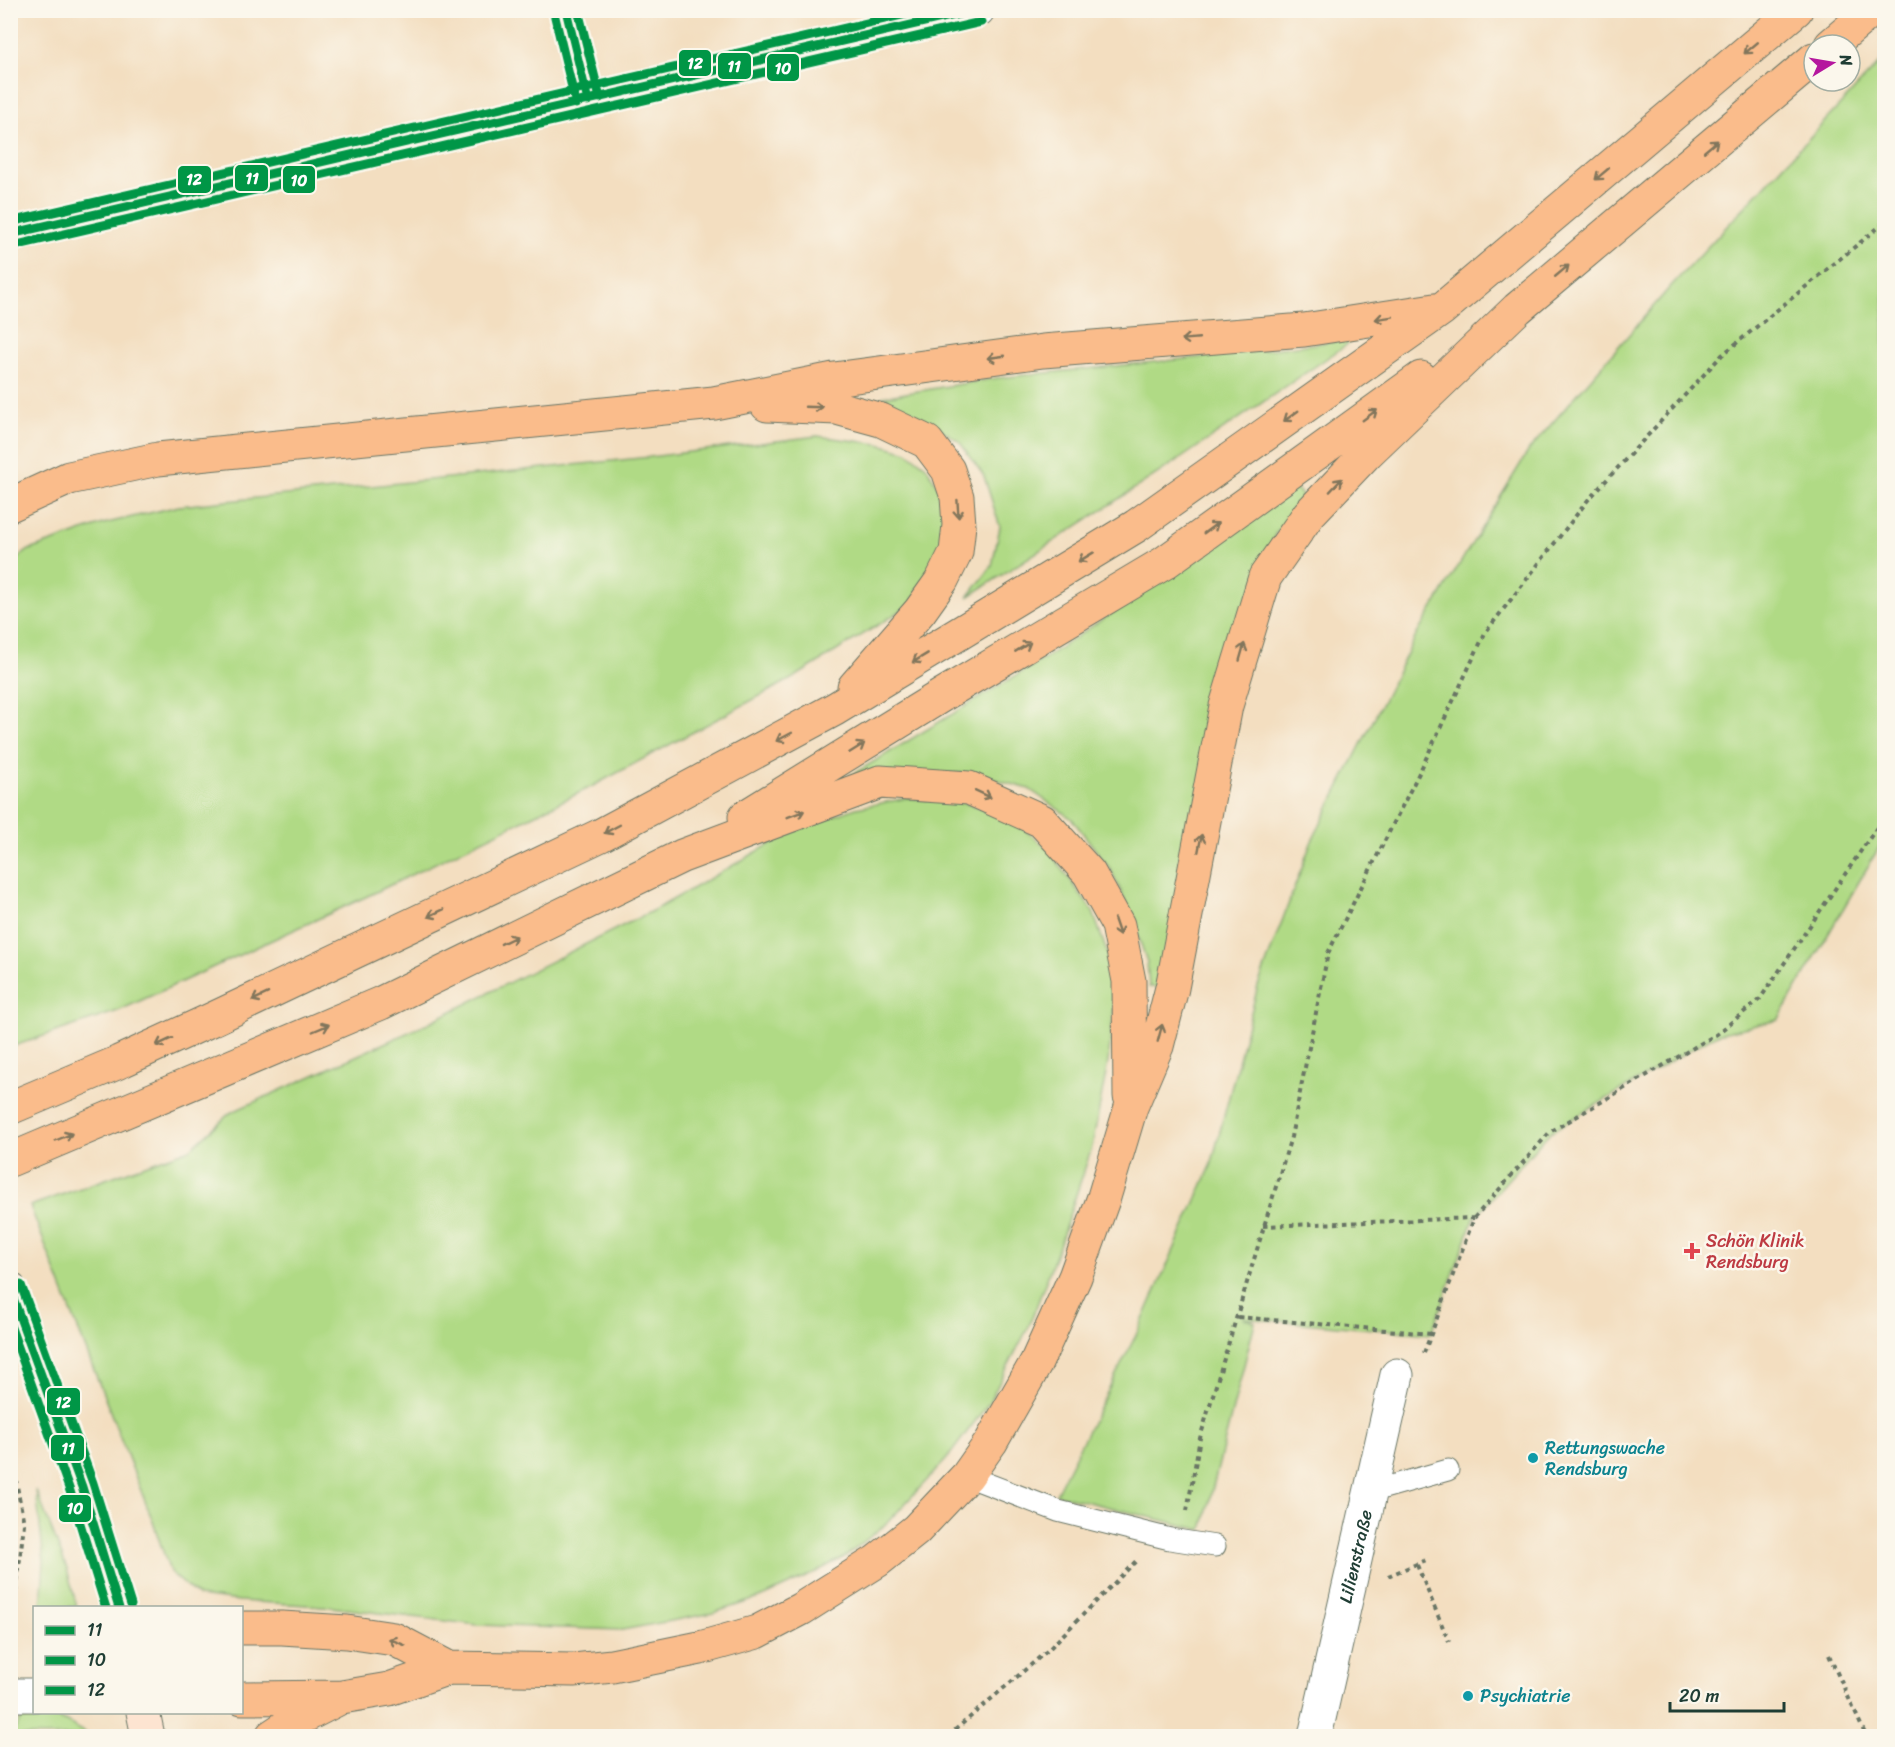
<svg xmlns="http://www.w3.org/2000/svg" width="1895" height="1747" font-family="Sriracha,sans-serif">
<rect width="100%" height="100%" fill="#fbf7ec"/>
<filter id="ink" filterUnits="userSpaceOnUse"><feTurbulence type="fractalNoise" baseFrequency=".0167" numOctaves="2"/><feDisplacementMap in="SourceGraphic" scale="12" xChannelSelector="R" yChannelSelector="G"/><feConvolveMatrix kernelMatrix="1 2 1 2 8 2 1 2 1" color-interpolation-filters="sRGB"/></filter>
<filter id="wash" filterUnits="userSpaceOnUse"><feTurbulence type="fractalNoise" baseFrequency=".008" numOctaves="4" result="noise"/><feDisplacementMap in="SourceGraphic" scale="24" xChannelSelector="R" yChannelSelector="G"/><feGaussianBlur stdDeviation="1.35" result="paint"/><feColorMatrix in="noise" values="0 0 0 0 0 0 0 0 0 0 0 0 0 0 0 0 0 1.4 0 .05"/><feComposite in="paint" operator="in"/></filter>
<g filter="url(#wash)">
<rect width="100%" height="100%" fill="#f3dec0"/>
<!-- green -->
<path fill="#b0da85" stroke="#688c5c" stroke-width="1.5" d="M 1884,58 L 1884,839 L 1778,1020 L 1717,1034 L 1550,1132 L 1474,1218 L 1431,1334 L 1243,1318 L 1255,1322 L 1202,1530 L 1056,1494 L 1138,1331 L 1211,1166 L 1258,986 L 1311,843 L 1417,634 L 1529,450 L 1671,286 Z
M 1355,339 L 1180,459 L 968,597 L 992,566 L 1000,527 L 984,476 L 959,441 L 922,418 L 883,397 L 997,378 L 1214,356 Z
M 817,436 L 879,444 L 907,452 L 926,466 L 941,493 L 948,537 L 910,605 L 795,677 L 591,787 L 372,894 L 118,1011 L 11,1047 L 10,564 L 29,550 L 103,524 L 179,506 L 650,457 Z
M 1296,488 L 1306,500 L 1275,534 L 1162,987 L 1149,987 L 1147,962 L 1129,909 L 1111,870 L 1072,819 L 1029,789 L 973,773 L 850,776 L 1045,658 Z
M 907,798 L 965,803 L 1012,819 L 1049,850 L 1093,912 L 1112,967 L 1114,1008 L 1108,1062 L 1092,1147 L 1058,1249 L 1029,1326 L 988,1404 L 946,1460 L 886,1524 L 846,1556 L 812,1574 L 765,1596 L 713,1613 L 622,1630 L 478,1625 L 323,1606 L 240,1601 L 198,1596 L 170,1572 L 152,1519 L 30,1206 L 190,1149 L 230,1113 L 420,1027 L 660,907 L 793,831 L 856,808 Z
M 36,1490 L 67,1569 L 77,1607 L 41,1607 L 44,1562 Z
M 59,1718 L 83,1731 L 88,1736 L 11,1736 L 21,1719 Z"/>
</g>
<g filter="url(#ink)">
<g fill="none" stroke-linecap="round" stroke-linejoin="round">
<defs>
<path id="lane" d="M 967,1476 L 1058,1511 L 1170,1539 L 1215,1546
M 1370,1492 L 1448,1470"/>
<g id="street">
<path d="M 566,10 L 588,101"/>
<path d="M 10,234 L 978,10"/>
<path d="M 10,1695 L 34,1695"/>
<path id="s1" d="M 1315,1736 L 1397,1375"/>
</g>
<path id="secondary" d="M 10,1289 C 49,1394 89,1499 119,1608
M 143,1712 L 148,1736"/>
<path id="highway" d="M 1831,45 L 1872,10
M 767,405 L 837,408 L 881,420 L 927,442 L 948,470 L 957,497 L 959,525 L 956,552 L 942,580 L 920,611 L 854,687
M 10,505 L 69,478 L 158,459 L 714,403 L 834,379 L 1043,351 L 1304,330 L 1434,310
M 745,817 L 944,694 L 1164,563 L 1421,378
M 10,1108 L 119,1062 L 217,1017 L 601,835 L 835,709 L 1136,526 L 1442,309 L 1796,10
M 10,1160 L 381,1003 L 682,856 L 880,782 L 969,788 L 1042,821 L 1089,873 L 1118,925 L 1129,981 L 1130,1096
M 242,1628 L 282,1628 L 347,1632 L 394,1639 L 449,1668
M 242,1698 L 342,1697 L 389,1689 L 449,1668 L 574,1670 L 612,1666 L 700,1648 L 757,1632 L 801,1609 L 877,1561 L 916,1530 L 967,1476 L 991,1442 L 1036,1363 L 1075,1277 L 1104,1197 L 1131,1107 L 1157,1046 L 1172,988 L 1226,706 L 1265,577 L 1309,514 L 1367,453 L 1517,309 L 1814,59
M 272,1736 L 293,1722 L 336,1700"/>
</defs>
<!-- lane casing -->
<use href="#lane" stroke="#697565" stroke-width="23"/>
<!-- street casing -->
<use href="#street" stroke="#697565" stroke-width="35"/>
<!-- secondary casing -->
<use href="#secondary" stroke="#697565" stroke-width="35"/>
<!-- highway casing -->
<use href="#highway" stroke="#697565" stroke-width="35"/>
<!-- path -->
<path stroke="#697565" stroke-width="4" stroke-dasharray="4.5 4.5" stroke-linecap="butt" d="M 1263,1226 L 1474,1218
M 1238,1317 L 1431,1334
M 1424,1353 L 1474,1218 L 1550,1132 L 1717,1034 L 1760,999 L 1884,817
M 10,1462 L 15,1475 L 24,1524 L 10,1643
M 1187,1511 L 1200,1438 L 1291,1137 L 1328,953 L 1422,767 L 1485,633 L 1588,500 L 1722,355 L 1884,223
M 1417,1565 L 1449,1642
M 1388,1576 L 1426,1560
M 1829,1655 L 1866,1736
M 948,1736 L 1047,1651 L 1136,1561"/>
<!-- lane -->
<use href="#lane" stroke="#fff" stroke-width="21"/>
<!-- street -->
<use href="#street" stroke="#fff" stroke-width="33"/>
<!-- secondary -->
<use href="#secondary" stroke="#fde4d1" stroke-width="33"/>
<!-- highway -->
<use href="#highway" stroke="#fabc8b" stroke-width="33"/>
<defs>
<path id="bus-1" d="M 566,10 L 588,101
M 10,234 L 976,10
M 10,1290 L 82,1487 L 119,1608"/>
<path id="bus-2" d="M 554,13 L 576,104
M 13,246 L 981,22
M 10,1325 L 70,1491 L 106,1608"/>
<path id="bus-3" d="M 578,10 L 600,98
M 10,222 L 923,10
M 21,1285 L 93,1483 L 131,1605"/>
</defs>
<!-- bus-1 casing -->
<use href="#bus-1" stroke="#fbf7ec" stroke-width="14"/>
<!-- bus-2 casing -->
<use href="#bus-2" stroke="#fbf7ec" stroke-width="14"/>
<!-- bus-3 casing -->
<use href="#bus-3" stroke="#fbf7ec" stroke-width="14"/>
<!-- bus-1 -->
<use href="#bus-1" stroke="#009646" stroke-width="9"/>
<!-- bus-2 -->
<use href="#bus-2" stroke="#009646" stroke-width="9"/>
<!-- bus-3 -->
<use href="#bus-3" stroke="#009646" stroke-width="9"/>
</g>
<!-- one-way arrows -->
<defs><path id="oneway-shaft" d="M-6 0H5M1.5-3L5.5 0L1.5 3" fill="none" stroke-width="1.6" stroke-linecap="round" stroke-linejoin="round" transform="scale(1.5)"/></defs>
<g stroke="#82765b">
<use href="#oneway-shaft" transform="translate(1751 48) rotate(140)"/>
<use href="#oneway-shaft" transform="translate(1711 146) rotate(-40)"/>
<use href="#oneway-shaft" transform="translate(1602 174) rotate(140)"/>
<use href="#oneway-shaft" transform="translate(1562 271) rotate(-40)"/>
<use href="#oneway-shaft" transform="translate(1384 318) rotate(171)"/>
<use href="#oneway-shaft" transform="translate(1190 339) rotate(175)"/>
<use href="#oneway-shaft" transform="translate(996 357) rotate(172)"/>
<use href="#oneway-shaft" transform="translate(814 407) rotate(2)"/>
<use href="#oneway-shaft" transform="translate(1370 415) rotate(-36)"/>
<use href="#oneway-shaft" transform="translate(1291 416) rotate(144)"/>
<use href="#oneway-shaft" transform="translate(1336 485) rotate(-47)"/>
<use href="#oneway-shaft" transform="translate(958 509) rotate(86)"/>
<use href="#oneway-shaft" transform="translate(1211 528) rotate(-36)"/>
<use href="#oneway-shaft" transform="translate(1086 557) rotate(149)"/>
<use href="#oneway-shaft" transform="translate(1023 647) rotate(-31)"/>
<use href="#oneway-shaft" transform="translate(1242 652) rotate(-74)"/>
<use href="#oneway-shaft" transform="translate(920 658) rotate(149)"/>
<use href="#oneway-shaft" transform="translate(784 737) rotate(152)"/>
<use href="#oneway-shaft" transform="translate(857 748) rotate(-32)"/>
<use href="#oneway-shaft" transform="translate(983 794) rotate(25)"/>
<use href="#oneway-shaft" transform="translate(796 814) rotate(-21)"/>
<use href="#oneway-shaft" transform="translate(612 829) rotate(152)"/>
<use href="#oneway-shaft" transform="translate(1200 843) rotate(-79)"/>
<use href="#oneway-shaft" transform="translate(436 913) rotate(155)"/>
<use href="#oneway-shaft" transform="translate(1117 927) rotate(71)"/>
<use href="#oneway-shaft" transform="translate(509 940) rotate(-26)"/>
<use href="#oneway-shaft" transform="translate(260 997) rotate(155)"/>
<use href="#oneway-shaft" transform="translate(321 1028) rotate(-23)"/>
<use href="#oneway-shaft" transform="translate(1160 1033) rotate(-75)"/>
<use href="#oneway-shaft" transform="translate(164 1042) rotate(155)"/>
<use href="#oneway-shaft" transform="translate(64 1137) rotate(-23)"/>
<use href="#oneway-shaft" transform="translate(397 1642) rotate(-158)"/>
</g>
</g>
<!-- markers -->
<path fill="#e0444e" stroke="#fbf7ec" stroke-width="2" d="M1689 1242h6v6h6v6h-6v6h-6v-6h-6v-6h6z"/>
<g fill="#0f9aa8" stroke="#fbf7ec" stroke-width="2">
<circle cx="1533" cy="1458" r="6"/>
<circle cx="1468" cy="1696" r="6"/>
</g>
<g text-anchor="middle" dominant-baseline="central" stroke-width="5" stroke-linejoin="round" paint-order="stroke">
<!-- health labels -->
<g font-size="18" fill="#be3a42" stroke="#fbf7ec" text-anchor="start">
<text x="1706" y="1241">Schön Klinik<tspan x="1706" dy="21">Rendsburg</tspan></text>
</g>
<!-- culture labels -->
<g font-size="18" fill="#0d838f" stroke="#fbf7ec" text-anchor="start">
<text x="1545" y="1448">Rettungswache<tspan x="1545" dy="21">Rendsburg</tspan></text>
<text x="1480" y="1696">Psychiatrie</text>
</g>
<!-- street labels -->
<g font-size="18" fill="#1f3d34" stroke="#fbf7ec">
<text stroke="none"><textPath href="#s1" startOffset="184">Lilienstraße</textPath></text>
</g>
</g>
<g stroke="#fbf7ec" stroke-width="2">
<rect x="678" y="49" width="34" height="28" rx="6" fill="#009646"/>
<rect x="717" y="52" width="35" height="28" rx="6" fill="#009646"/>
<rect x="766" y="53" width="34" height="29" rx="6" fill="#009646"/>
<rect x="234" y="164" width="35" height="28" rx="6" fill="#009646"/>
<rect x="177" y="165" width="35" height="29" rx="6" fill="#009646"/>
<rect x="282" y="165" width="34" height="29" rx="6" fill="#009646"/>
<rect x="46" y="1387" width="35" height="29" rx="6" fill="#009646"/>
<rect x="50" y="1434" width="35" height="28" rx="6" fill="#009646"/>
<rect x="58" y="1494" width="34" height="29" rx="6" fill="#009646"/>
</g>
<g font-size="16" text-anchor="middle" font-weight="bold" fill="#fff">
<text x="695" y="69">12</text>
<text x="734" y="72">11</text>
<text x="783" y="74">10</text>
<text x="252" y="184">11</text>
<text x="194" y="185">12</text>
<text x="299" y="186">10</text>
<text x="63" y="1408">12</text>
<text x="68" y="1454">11</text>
<text x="75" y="1514">10</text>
</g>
<!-- margin -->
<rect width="1895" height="1747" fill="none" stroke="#fbf7ec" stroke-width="36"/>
<!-- legend -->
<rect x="33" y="1606" width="210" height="108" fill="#fbf7ec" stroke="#a3ada2" stroke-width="1.5"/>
<rect x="45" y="1626" width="30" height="9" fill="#009646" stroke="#a3ada2" stroke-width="1.5"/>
<text x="87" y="1636" font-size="18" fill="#1f3d34">11</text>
<rect x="45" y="1656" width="30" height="9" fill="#009646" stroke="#a3ada2" stroke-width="1.5"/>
<text x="87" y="1666" font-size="18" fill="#1f3d34">10</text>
<rect x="45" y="1686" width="30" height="9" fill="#009646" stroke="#a3ada2" stroke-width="1.5"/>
<text x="87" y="1696" font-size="18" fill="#1f3d34">12</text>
<!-- north arrow -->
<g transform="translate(1832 63) rotate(79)"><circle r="28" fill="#fbf7ec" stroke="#a3ada2" stroke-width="1.5"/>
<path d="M0-4.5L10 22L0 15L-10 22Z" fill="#b5179e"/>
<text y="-9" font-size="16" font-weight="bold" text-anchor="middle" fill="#1f3d34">N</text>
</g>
<!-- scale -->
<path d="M1670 1702v9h114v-9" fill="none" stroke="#1f3d34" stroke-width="3"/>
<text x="1679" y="1702" font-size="18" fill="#1f3d34" stroke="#fbf7ec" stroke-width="4.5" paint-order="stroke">20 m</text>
</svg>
